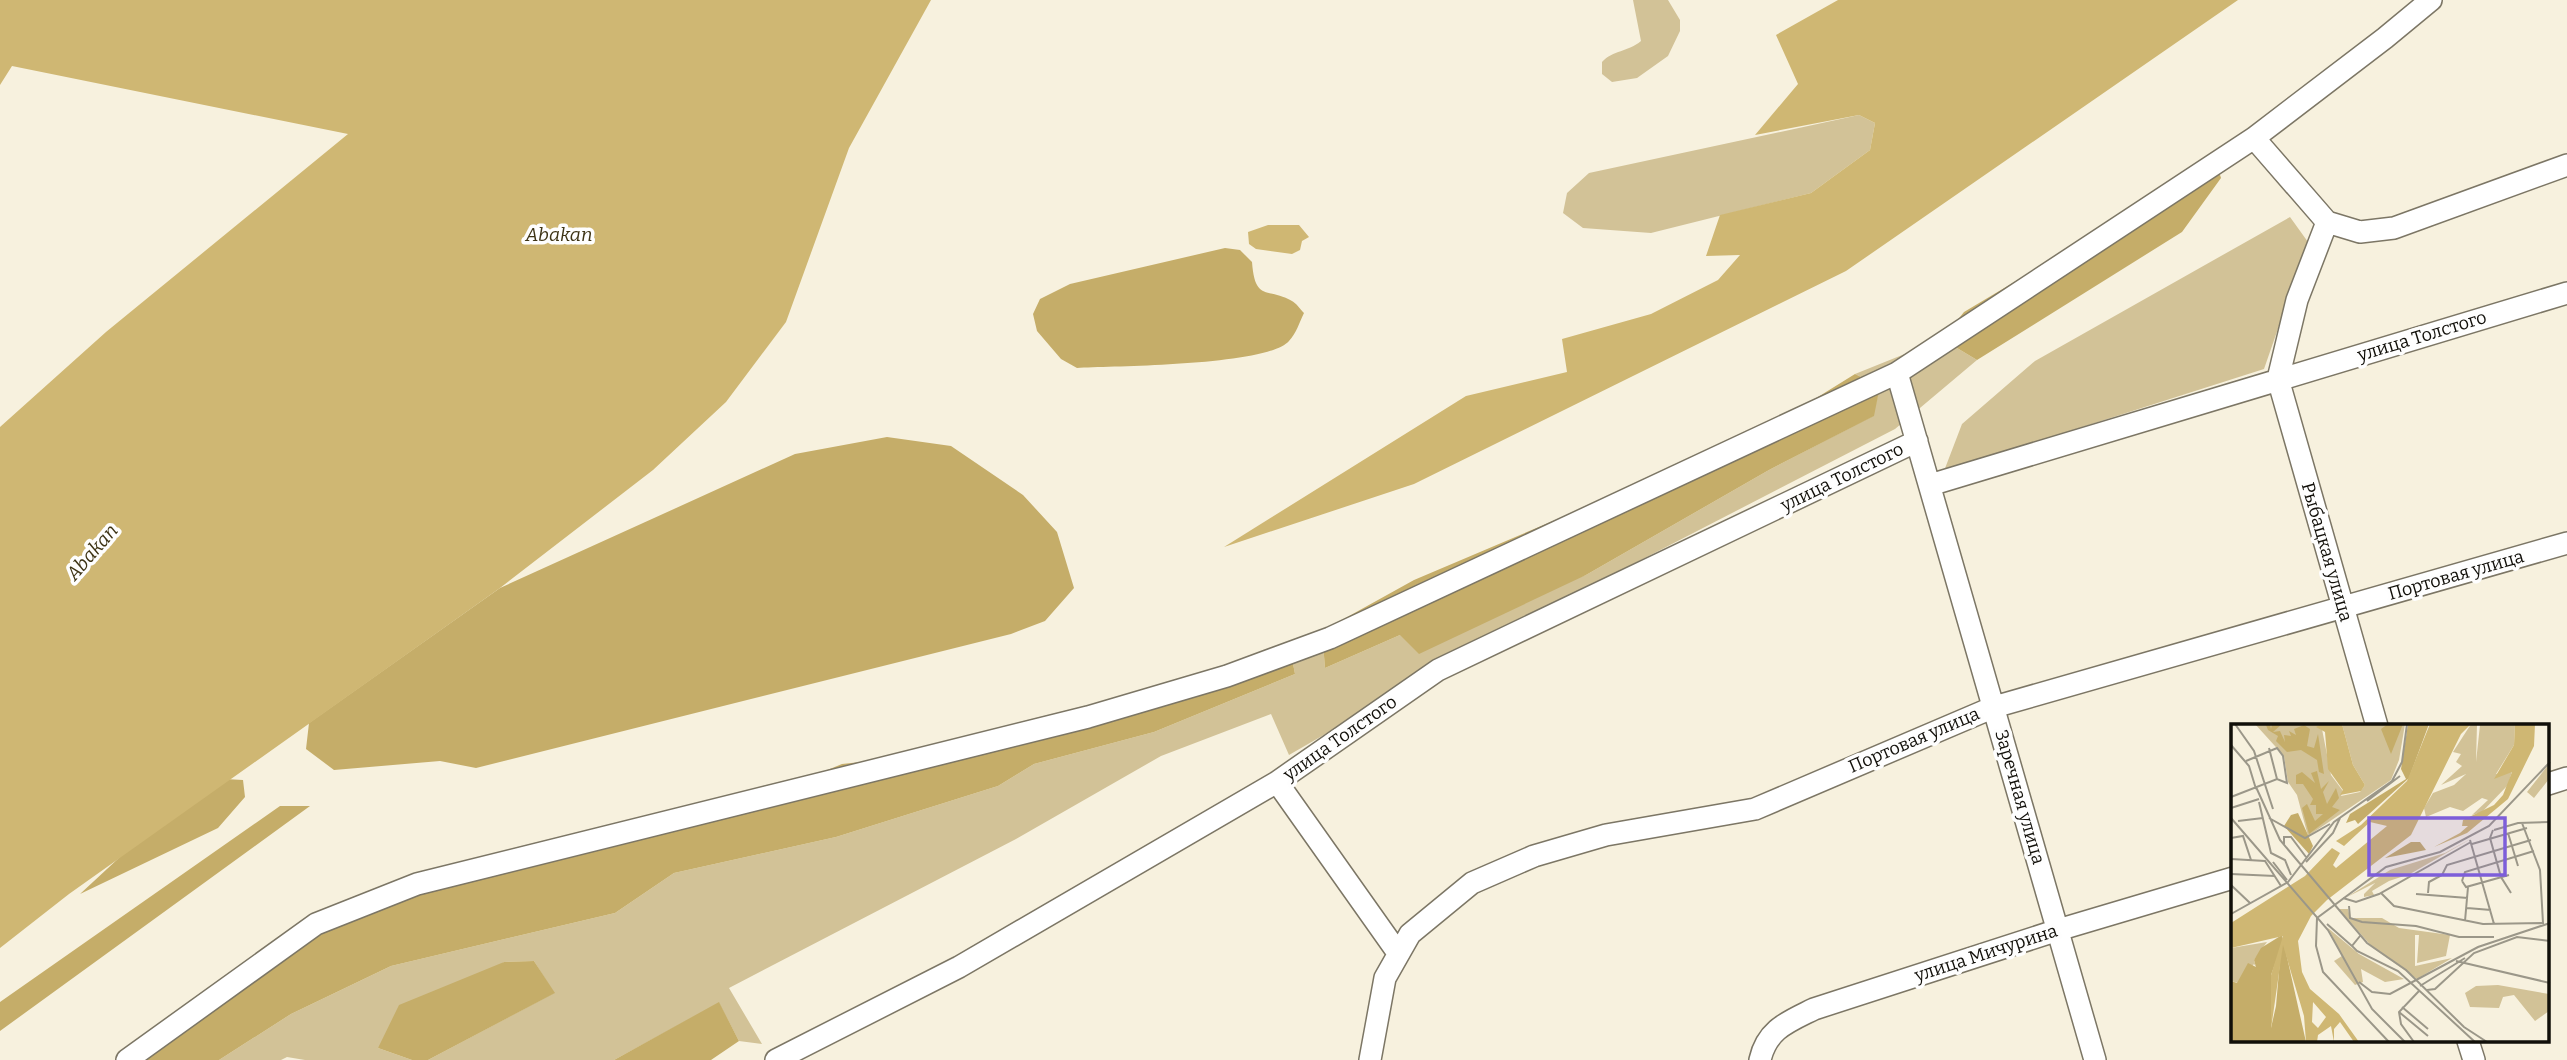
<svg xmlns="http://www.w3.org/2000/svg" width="2567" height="1060" font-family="Bitter,serif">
<rect width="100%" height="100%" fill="#f7f1de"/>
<!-- green -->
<path fill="#d2c297" d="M 1633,0 L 1668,0 L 1680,20 L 1680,31 L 1668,56 L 1637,78 L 1612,82 L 1602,74 L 1602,62 C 1613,50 1628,52 1641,41 Z
M 1859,115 L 1875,123 L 1870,150 L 1811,193 L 1651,233 L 1583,228 L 1563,213 L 1567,193 L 1589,173 Z
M 2290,217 L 2308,242 L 2264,369 L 1944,471 L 1962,424 L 2035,361 Z
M 1942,339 L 1977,360 L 1895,429 L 1509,628 L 1289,755 L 1271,714 L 1161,756 L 1016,839 L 729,988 L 762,1044 L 739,1041 L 719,1003 L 614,1060 L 428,1060 L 554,993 L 534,961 L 504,962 L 378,1048 L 412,1060 L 305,1060 L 287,1057 L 281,1060 L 219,1060 L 291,1014 L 391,966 L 615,913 L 674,873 L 836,837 L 998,786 L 1034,764 L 1154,732 L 1295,674 L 1290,648 L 1322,631 L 1325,668 L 1400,635 L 1586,575 L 1769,470 L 1873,416 L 1880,386 L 1855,374 Z"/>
<!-- forest -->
<path fill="#c5ad69" d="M 2216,162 L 2221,178 L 2182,232 L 1977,360 L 1942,339 L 1964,312 Z
M 1225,248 L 1240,250 L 1252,262 C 1255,302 1267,287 1292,301 C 1296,303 1300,309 1304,313 C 1300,321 1296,334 1289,341 C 1267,366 1115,366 1077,368 L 1061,359 L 1037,331 L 1033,314 L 1040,299 L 1070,284 Z
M 1855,374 L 1880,386 L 1874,416 L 1769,470 L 1586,575 L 1419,654 L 1400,635 L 1325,668 L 1322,631 L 1414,580 L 1760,433 Z
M 887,437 L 951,446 L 1023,495 L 1057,532 L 1074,588 L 1045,621 L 1011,634 L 476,768 L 440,761 L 334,770 L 306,749 L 309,723 L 500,588 L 795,454 Z
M 1290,648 L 1295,674 L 1154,732 L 1034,764 L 998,786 L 836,837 L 674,873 L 615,913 L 391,966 L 291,1014 L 219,1060 L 118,1060 L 284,960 L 365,892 L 477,870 L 703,821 L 842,764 L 944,753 Z
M 225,779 L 243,780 L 245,797 L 218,828 L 80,894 L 175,806 Z
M 280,806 L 310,806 L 0,1031 L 0,1002 Z
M 534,961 L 555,993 L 428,1060 L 412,1060 L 378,1048 L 399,1005 L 504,962 Z
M 719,1002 L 739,1041 L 711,1060 L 614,1060 Z"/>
<!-- water -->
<path fill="#cfb773" d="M 0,0 L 931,0 L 849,148 L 786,322 L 726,402 L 653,470 L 500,588 L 69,894 L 0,948 L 0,427 L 106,332 L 348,134 L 12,66 L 0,85 Z
M 1838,0 L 2238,0 L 1846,271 L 1414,484 L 1224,547 L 1466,396 L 1567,372 L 1562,339 L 1651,314 L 1718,280 L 1740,255 L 1706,256 L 1720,215 L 1811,193 L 1870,150 L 1875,123 L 1859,115 L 1755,135 L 1798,84 L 1776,35 Z
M 1268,225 L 1299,225 L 1309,237 L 1302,241 L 1300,250 L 1292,254 L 1256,249 L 1249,244 L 1248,232 Z"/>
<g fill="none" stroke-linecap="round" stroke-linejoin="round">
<defs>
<path id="minor" d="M 2254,138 L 2327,222 L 2360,232 L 2394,228 L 2567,165
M 2327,222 L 2297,300 L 2278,379 L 2377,726
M 1897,373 L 2095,1060
M 1930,485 L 2567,293
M 1277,782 L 1398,953
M 2548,784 L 2567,778
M 2468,1041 L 2474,1060
M 127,1060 L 316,924 L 417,884 L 1088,717 L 1227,676 L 1330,638 L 1897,373 L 2254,138 L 2385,38 L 2431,0
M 776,1060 L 959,967 L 1277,782 L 1438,670 L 1917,441
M 1370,1060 L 1385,978 L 1410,934 L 1472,883 L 1534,856 L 1606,835 L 1755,809 L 1994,707 L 2567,543
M 1760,1060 C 1767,1029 1788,1022 1814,1009 L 2058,930 L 2233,878"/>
</defs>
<!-- minor casing -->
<use href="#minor" stroke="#7c7665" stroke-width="24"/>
<!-- minor -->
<use href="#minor" stroke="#fff" stroke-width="21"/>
</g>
<g text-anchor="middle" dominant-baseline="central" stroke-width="7" stroke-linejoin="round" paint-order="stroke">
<!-- street labels -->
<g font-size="18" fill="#110f09" stroke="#fefefe">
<text transform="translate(2422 336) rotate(-17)">улица Толстого</text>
<text transform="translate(1842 477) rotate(-26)">улица Толстого</text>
<text transform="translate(2327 552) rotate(74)">Рыбацкая улица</text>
<text transform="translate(2456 575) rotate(-16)">Портовая улица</text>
<text transform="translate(1340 738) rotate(-35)">улица Толстого</text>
<text transform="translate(1914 740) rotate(-23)">Портовая улица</text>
<text transform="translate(2020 797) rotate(74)">Заречная улица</text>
<text transform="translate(1986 953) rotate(-18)">улица Мичурина</text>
</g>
<!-- water labels -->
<g font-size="19" font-style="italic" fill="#3d3314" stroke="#fefefe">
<text x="559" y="234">Abakan</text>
<text transform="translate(92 552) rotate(-49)">Abakan</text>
</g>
</g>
<!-- overview -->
<g transform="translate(2231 724)">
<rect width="318" height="318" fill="#f7f1de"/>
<path d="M 24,0 L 90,0 L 100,51 L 112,67 L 110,72 L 129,68 L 134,61 L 122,41 L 111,0 L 174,0 L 168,36 L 160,56 L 77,112 L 66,71 L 57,58 L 53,32 ZM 240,0 L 246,0 L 245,38 L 249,1 L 284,0 L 283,21 L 265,50 L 281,47 L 277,61 L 251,88 L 241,91 L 257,76 L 251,74 L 232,87 L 219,83 L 195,93 L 193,84 L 202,69 L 223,61 L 235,50 L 210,61 L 231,42 L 225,38 L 230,30 L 222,28 ZM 318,40 L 318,55 L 303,74 L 296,68 ZM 243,113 L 179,150 L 158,157 L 141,167 L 143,171 L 133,173 L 133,170 L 144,159 L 116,173 L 159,146 L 214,129 ZM 108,185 L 117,185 L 119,194 L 151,194 L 168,204 L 219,211 L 215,232 L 186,239 L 188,211 L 184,211 L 184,242 L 221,234 L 186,255 L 142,224 ZM 97,204 L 128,230 L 173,255 L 154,258 L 130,245 L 132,258 L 124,261 L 103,237 L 111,232 ZM 36,218 L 23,236 L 25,243 L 23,240 L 7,259 L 0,257 L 0,224 ZM 267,261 L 318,270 L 318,287 L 304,297 L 283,271 L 272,273 L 268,284 L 239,283 L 234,269 L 245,262 Z" fill="#d2c297"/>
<path d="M 39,0 L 40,5 L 41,0 L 51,0 L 42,8 L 49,7 L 54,18 L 53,11 L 60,12 L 58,7 L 65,11 L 63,5 L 73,1 L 79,5 L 76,22 L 83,24 L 87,10 L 93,50 L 88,48 L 86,36 L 70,26 L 56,28 L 45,17 L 47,12 L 37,6 L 35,1 ZM 157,0 L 172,0 L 160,30 L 150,5 ZM 177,0 L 198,0 L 178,54 L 127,100 L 124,96 L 115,99 L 119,90 L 175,55 L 170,45 ZM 86,47 L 90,65 L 98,57 L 92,68 L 96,80 L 105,64 L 108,74 L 101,83 L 109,86 L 78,110 L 71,84 L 76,80 L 84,97 L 92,90 L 85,90 L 85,81 L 79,81 L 82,75 L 72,60 L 65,60 L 65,51 L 71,48 L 84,59 L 80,49 ZM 67,89 L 82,122 L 78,130 L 53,102 L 60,91 ZM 180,118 L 189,118 L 195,126 L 154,134 ZM 51,211 L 75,318 L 0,318 L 0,257 L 6,259 L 17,239 L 25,243 L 23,236 L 30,224 ZM 50,224 L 45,282 L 40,304 L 40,251 Z" fill="#c5ad69" fill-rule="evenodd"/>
<path d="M 90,0 L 111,0 L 122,41 L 134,61 L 130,67 L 109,71 L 112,66 L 97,45 L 94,8 L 85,3 ZM 199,0 L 240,0 L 230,10 L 180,111 L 96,176 L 80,192 L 67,217 L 71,248 L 79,265 L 108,290 L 128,318 L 123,318 L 109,298 L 103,305 L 103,318 L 100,302 L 87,311 L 86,318 L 75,318 L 73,292 L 52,221 L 40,305 L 40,251 L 52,212 L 0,224 L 0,199 L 74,152 L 101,124 L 109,129 L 102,141 L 105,144 L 156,102 L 139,98 L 113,122 L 105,117 L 130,101 L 176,57 ZM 82,278 L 95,293 L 87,304 L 81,298 ZM 284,0 L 304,0 L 303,22 L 277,75 L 236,109 L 203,123 L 229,109 L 237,102 L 231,102 L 232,96 L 263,81 L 272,71 L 281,48 L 263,55 L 283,21 Z" fill="#cfb773" fill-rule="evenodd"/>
<path fill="none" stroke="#9b9789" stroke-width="2" d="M 4,0 L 23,27 L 42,85M 0,21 L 18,42 L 25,65M 38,24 L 46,55M 171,38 L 176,0M 25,63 L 49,116 L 136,219 L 175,246 L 233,303 L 256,318M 0,73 L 46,55 L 56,59 L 52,32 L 46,24 L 15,37M 136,77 L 169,52M 28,78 L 40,129 L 54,136 L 60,151M 0,84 L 28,75M 0,94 L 97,206 L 141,285 L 174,318M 38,94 L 74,114 L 99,100M 7,97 L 32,94M 262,106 L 259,114 L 270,153 L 280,169M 263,106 L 287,99 L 319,98M 277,109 L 287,142M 0,114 L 12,112 L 20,136M 239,116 L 263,200M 53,120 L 53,113 L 60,113 L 75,133M 241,120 L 296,104M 0,135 L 34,137 L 50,162M 42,138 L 56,156M 75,138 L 102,109 L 109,94M 0,150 L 44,152M 231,157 L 234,148 L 303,127M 231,157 L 235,163 L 278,151M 0,161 L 19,179M 150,169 L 163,182 L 252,200 L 312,199 L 309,146 L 291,99M 197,169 L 198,158 L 211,151 L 216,141 L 300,116M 185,170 L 237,174M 112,174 L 125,178 L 148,170 L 240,118M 118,182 L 119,194 L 131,198 L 185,202 L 228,213 L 263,213M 236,184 L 260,186M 0,190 L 57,158 L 103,98 L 161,57 L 171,38M 234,197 L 237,163M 96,200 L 121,222M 129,212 L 121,222 L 126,227 L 167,247 L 244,318M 225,237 L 319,259M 128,258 L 141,268 L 159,270 L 247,223 L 319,199M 189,262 L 234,234M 196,266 L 204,265 L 243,229 L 286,213 L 319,217M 171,283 L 197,305M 168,288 L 197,312M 158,318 L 92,248 L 85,222 L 86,194 L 155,143 L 209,128 L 258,102 L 319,38M 183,318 L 170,300 L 168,288 L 188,267"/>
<path fill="#7d5ed9" fill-opacity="0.15" stroke="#7d5ed9" stroke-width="3.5" d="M 138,94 L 274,94 L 274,151 L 138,151 Z"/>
<rect width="318" height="318" fill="none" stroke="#110f09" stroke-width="3.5"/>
</g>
</svg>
